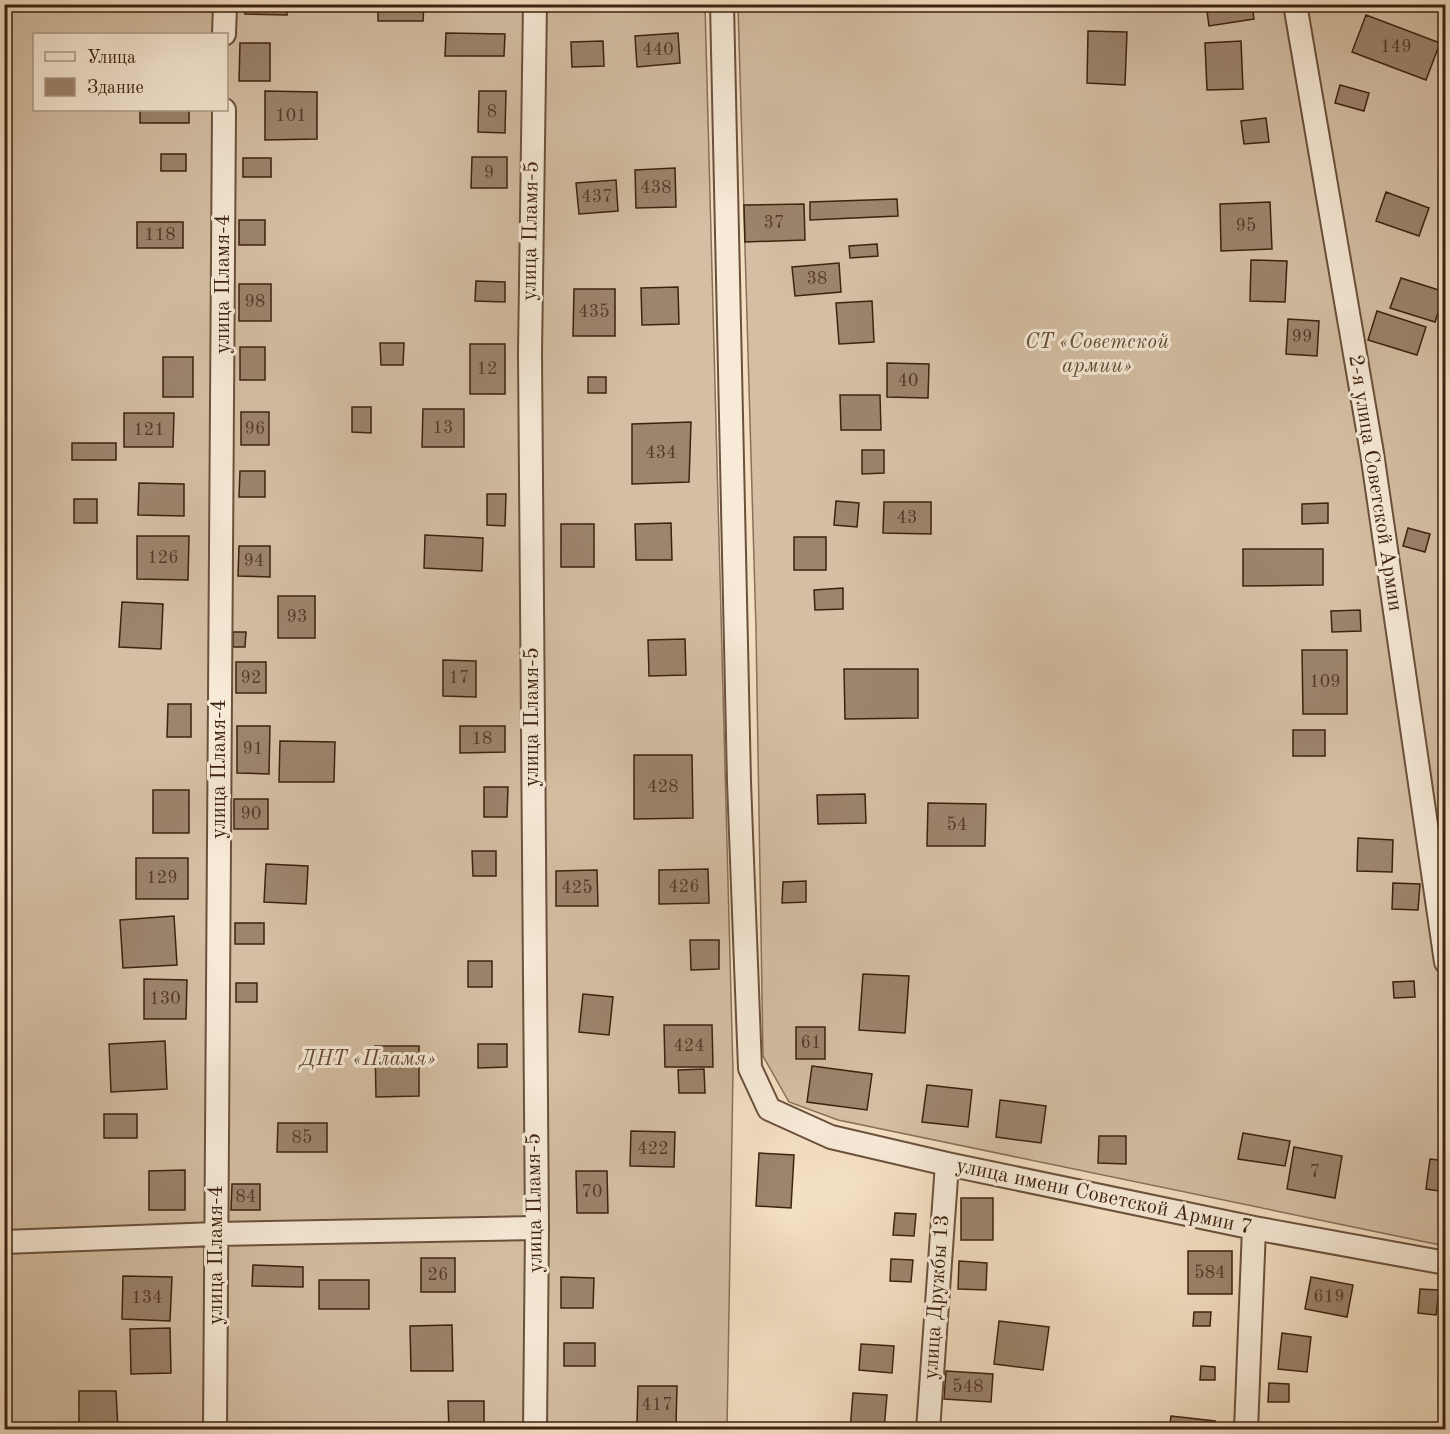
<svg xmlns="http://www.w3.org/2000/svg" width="1450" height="1434" font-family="'Old Standard TT',serif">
<rect width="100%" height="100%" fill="#f3dfc2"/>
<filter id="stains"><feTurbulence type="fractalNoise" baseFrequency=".00333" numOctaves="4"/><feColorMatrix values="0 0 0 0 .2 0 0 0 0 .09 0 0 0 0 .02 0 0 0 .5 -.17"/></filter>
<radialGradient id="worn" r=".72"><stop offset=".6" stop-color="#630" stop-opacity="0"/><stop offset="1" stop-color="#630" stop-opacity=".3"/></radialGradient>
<!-- garden -->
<path fill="#d4bfa4" stroke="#89705a" stroke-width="1.5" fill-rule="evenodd" d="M 5,5 L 705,5 L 733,1072 L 727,1429 L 5,1430 ZM 34,34 L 226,34 L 226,110 L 34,110 Z
M 738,5 L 1445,5 L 1445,1246 L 838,1120 L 789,1102 L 763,1056 L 756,630 Z"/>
<!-- building -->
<path fill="#9c846d" stroke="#3e2210" stroke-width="1.5" d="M 245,4 L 287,4 L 287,15 L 245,14 Z
M 378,4 L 424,4 L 423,21 L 378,21 Z
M 1059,4 L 1106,4 L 1105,10 L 1059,9 Z
M 1206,4 L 1252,4 L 1254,19 L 1209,26 Z
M 1366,15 L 1440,43 L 1426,80 L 1352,52 Z
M 1088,31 L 1127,32 L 1125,85 L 1087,83 Z
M 446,33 L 505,34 L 504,56 L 445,56 Z
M 678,33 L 680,63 L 637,67 L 635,36 Z
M 603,41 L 604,66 L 572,67 L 571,42 Z
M 1241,41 L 1243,89 L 1207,90 L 1205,43 Z
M 240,43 L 270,43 L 270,81 L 239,81 Z
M 1340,85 L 1369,93 L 1364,111 L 1335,103 Z
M 265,91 L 317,92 L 317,139 L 265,140 Z
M 479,91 L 506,91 L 505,133 L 478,132 Z
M 140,110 L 189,110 L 189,123 L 140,123 Z
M 1266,118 L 1269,142 L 1244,144 L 1241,121 Z
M 161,154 L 186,154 L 186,171 L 161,171 Z
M 472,157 L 507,157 L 507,188 L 471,188 Z
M 243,158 L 271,158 L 271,177 L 243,177 Z
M 675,168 L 676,207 L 636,208 L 635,170 Z
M 616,180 L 618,211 L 579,214 L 576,183 Z
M 1386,192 L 1429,208 L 1419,236 L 1376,221 Z
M 897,199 L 898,216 L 810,220 L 810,202 Z
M 1270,202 L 1272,249 L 1221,251 L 1220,204 Z
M 804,204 L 805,240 L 745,242 L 744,205 Z
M 239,220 L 265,220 L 265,245 L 239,245 Z
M 137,222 L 183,222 L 183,248 L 137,248 Z
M 877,244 L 878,256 L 850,258 L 849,246 Z
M 1251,260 L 1287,261 L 1285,302 L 1250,301 Z
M 839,263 L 841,292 L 795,296 L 792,267 Z
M 1401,278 L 1445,292 L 1435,322 L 1390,308 Z
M 476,281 L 505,282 L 505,302 L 475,301 Z
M 239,284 L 271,284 L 271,321 L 239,321 Z
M 678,287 L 679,324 L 642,325 L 641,288 Z
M 574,289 L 615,289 L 615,336 L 573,336 Z
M 872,301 L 874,342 L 839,344 L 836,303 Z
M 1377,311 L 1426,327 L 1417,355 L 1368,340 Z
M 1288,319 L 1319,321 L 1317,356 L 1286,354 Z
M 380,343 L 404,343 L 403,365 L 381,365 Z
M 470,344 L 505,344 L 505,394 L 470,394 Z
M 240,347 L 265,347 L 265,380 L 240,380 Z
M 163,357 L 193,357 L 193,397 L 163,397 Z
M 887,363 L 929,364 L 928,398 L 887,397 Z
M 588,377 L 606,377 L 606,393 L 588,393 Z
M 840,395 L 880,395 L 881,430 L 841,430 Z
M 352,407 L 371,407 L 371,433 L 352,432 Z
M 423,409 L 464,409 L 464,447 L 422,447 Z
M 241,412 L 269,412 L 269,445 L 241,445 Z
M 124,413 L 174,413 L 173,447 L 124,447 Z
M 691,422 L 689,482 L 632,484 L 632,424 Z
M 72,443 L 116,443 L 116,460 L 72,460 Z
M 862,450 L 884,450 L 884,473 L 862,474 Z
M 240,471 L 265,471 L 265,497 L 239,497 Z
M 139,483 L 184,484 L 184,516 L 138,515 Z
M 487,494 L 506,494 L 505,526 L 487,525 Z
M 74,499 L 97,499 L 97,523 L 74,523 Z
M 836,501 L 859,503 L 857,527 L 834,525 Z
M 884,502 L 931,502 L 931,534 L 883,533 Z
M 1328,503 L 1328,523 L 1302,524 L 1302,504 Z
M 671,523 L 672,560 L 636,560 L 635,524 Z
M 561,524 L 594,524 L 594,567 L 561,567 Z
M 1408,528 L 1430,534 L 1425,552 L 1403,546 Z
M 425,535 L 483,538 L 482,571 L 424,568 Z
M 137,536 L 189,536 L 188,580 L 137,579 Z
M 794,537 L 826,537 L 826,570 L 794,570 Z
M 239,546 L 270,546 L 270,577 L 238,576 Z
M 1243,549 L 1323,549 L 1323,585 L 1243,586 Z
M 843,588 L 843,609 L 815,610 L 814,590 Z
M 278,596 L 315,596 L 315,638 L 278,638 Z
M 122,602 L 163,604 L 161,649 L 119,647 Z
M 1360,610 L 1361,631 L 1332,632 L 1331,611 Z
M 233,632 L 246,632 L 245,647 L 233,647 Z
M 685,639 L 686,675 L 649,676 L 648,640 Z
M 1302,650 L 1347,650 L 1347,714 L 1303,714 Z
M 443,660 L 476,661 L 476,697 L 443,696 Z
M 236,662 L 266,662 L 266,693 L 236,693 Z
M 844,669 L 918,669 L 918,718 L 845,719 Z
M 168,704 L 191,704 L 191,737 L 167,737 Z
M 237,726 L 270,726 L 269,774 L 237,773 Z
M 460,726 L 505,726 L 505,752 L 460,753 Z
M 1293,730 L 1325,730 L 1325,756 L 1293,756 Z
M 280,741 L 335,742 L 334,782 L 279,782 Z
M 634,755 L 692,755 L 693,818 L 634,819 Z
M 484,787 L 508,787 L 507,817 L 484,817 Z
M 153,790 L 189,790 L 189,833 L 153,833 Z
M 865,794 L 866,823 L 818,824 L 817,795 Z
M 234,799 L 268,799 L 268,829 L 234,829 Z
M 928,803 L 986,804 L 985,846 L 927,846 Z
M 1358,838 L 1393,840 L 1392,872 L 1357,871 Z
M 472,851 L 496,851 L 496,876 L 473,876 Z
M 136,858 L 188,858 L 188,899 L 136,899 Z
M 266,864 L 308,866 L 306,904 L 264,902 Z
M 708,869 L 709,903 L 659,904 L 659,870 Z
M 597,870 L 598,906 L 556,906 L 556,871 Z
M 806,881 L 806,902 L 782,903 L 783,882 Z
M 1393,883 L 1420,884 L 1418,910 L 1392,909 Z
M 174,916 L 177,965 L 123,968 L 120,920 Z
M 235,923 L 264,923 L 264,944 L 235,944 Z
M 690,940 L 719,940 L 719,969 L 691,970 Z
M 468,961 L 492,961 L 492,987 L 468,987 Z
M 863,974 L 909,976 L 905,1033 L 859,1030 Z
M 144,979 L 187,980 L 186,1019 L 144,1019 Z
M 1414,981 L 1415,997 L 1394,998 L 1393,982 Z
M 236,983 L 257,983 L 257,1002 L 236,1002 Z
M 583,994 L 613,997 L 609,1035 L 579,1032 Z
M 664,1025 L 712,1025 L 713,1067 L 665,1067 Z
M 796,1027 L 825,1027 L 825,1059 L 796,1059 Z
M 165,1041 L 167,1089 L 111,1092 L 109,1044 Z
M 478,1044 L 507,1044 L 507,1067 L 478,1068 Z
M 375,1046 L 419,1046 L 419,1096 L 376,1097 Z
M 812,1066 L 872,1074 L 867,1110 L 807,1102 Z
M 704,1069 L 705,1093 L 679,1093 L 678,1070 Z
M 927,1085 L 972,1090 L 968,1127 L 922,1122 Z
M 1000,1100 L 1046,1106 L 1041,1143 L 996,1137 Z
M 104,1114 L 137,1114 L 137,1138 L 104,1138 Z
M 278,1123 L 327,1123 L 327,1152 L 277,1152 Z
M 631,1131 L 675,1132 L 674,1167 L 630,1166 Z
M 1243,1133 L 1290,1141 L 1285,1166 L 1238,1159 Z
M 1099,1136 L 1126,1136 L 1126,1164 L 1098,1163 Z
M 1294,1147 L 1342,1156 L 1335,1198 L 1287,1189 Z
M 759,1153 L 794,1155 L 791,1208 L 756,1206 Z
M 1430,1159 L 1446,1161 L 1446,1192 L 1426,1189 Z
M 185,1170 L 185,1210 L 149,1210 L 149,1171 Z
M 576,1171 L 607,1171 L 608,1213 L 577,1213 Z
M 232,1184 L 260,1184 L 260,1210 L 231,1210 Z
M 961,1198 L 993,1198 L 993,1240 L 961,1240 Z
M 895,1213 L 916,1214 L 914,1236 L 893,1235 Z
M 1188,1251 L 1232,1251 L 1232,1294 L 1188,1294 Z
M 421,1258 L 455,1258 L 455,1292 L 421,1292 Z
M 891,1259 L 913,1260 L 911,1282 L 890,1281 Z
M 959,1261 L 987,1263 L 986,1290 L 958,1289 Z
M 253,1265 L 303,1267 L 303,1287 L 252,1286 Z
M 123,1276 L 172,1277 L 170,1321 L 122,1319 Z
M 561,1277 L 594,1278 L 593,1308 L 561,1308 Z
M 1311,1277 L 1353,1285 L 1347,1317 L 1305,1309 Z
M 319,1280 L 369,1280 L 369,1309 L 319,1309 Z
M 1420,1289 L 1439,1290 L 1436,1315 L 1418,1313 Z
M 1194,1312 L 1211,1312 L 1210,1326 L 1193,1326 Z
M 999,1321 L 1049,1327 L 1043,1370 L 994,1364 Z
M 452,1325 L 453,1371 L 411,1371 L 410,1326 Z
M 170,1328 L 171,1373 L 131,1374 L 130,1329 Z
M 1282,1333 L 1311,1337 L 1307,1372 L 1278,1369 Z
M 564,1343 L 595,1343 L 595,1366 L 564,1366 Z
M 861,1344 L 894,1346 L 892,1373 L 859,1370 Z
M 1201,1366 L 1215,1367 L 1215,1380 L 1200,1380 Z
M 946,1371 L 993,1374 L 991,1402 L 944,1399 Z
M 1269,1383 L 1289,1384 L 1289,1402 L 1268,1402 Z
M 638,1386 L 677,1386 L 676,1424 L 637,1423 Z
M 79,1391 L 116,1391 L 118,1430 L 79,1430 Z
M 853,1393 L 887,1395 L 884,1430 L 850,1430 Z
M 448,1401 L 484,1401 L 484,1430 L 449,1430 Z
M 1171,1416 L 1215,1421 L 1213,1430 L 1169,1430 Z"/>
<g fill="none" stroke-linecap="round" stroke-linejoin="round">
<defs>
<path id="street" d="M 535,4 L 530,353 L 537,1228 L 535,1430
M 722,4 L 739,782 L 750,1068 L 769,1109 L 831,1137 L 947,1164 L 1254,1228 L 1446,1263
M 1295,4 L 1372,453 L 1446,962
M 224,34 L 225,4
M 4,1242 L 216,1234 L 537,1228
M 215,1430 L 224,110
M 928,1430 L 947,1164
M 1246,1430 L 1254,1228"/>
</defs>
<!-- street casing -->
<use href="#street" stroke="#6b513c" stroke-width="26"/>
<!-- street -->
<use href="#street" stroke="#f7ead7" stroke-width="22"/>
</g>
<g text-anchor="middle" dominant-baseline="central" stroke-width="6" stroke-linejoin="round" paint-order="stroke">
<!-- number labels -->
<g font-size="18" fill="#563a27">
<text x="1396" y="47">149</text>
<text x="658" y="50">440</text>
<text x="492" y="112">8</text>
<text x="291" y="116">101</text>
<text x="489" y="173">9</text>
<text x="656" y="188">438</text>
<text x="597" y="197">437</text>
<text x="774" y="223">37</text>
<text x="1246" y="226">95</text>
<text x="160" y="235">118</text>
<text x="817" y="279">38</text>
<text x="255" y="302">98</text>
<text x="594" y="312">435</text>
<text x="1302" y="337">99</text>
<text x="487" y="369">12</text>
<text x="908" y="381">40</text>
<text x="443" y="428">13</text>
<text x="255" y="429">96</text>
<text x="149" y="430">121</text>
<text x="661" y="453">434</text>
<text x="907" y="518">43</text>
<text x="163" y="558">126</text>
<text x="254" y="561">94</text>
<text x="297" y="617">93</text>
<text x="251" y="678">92</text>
<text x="459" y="678">17</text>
<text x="1325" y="682">109</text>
<text x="482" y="739">18</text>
<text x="253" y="749">91</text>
<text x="663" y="787">428</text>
<text x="251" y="814">90</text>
<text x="957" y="825">54</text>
<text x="162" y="878">129</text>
<text x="684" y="887">426</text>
<text x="577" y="888">425</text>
<text x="165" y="999">130</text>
<text x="811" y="1043">61</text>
<text x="689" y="1046">424</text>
<text x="302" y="1138">85</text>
<text x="653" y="1149">422</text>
<text x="1315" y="1172">7</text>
<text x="592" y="1192">70</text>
<text x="246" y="1197">84</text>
<text x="1210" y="1273">584</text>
<text x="438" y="1275">26</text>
<text x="1329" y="1297">619</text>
<text x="147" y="1298">134</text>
<text x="968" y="1387">548</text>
<text x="657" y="1405">417</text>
</g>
<!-- street labels -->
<g font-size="21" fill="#3e2210" stroke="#f7ead7">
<text transform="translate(531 231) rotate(-89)">улица Пламя-5</text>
<text transform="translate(223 284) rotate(-90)">улица Пламя-4</text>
<text transform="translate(1375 483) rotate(81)">2-я улица Советской Армии</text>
<text transform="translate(532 717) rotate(-90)">улица Пламя-5</text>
<text transform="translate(219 769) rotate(-90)">улица Пламя-4</text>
<text transform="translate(1104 1197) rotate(12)">улица имени Советской Армии 7</text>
<text transform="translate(535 1203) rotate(-91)">улица Пламя-5</text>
<text transform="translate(216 1255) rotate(-90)">улица Пламя-4</text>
<text transform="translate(937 1297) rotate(-86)">улица Дружбы 13</text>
</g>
<!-- park labels -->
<g font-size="21" font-style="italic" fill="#644935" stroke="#f7ead7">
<text x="1097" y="342">СТ «Советской<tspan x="1097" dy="24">армии»</tspan></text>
<text x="368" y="1059">ДНТ «Пламя»</text>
</g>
</g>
<!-- margin -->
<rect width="1450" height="1434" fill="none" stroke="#f3dfc2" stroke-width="24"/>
<rect x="6" y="6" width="1438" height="1422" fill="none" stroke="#3e2210" stroke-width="3"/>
<rect x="12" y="12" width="1426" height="1410" fill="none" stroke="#3e2210" stroke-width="1.5"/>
<!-- legend -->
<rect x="33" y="33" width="195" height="78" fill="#f7ead7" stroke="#ad9a87" stroke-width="1.5"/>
<rect x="45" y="52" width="30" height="9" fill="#f7ead7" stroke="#ad9a87" stroke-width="1.5"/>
<text x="87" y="63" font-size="18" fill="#3e2210">Улица</text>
<rect x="45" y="78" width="30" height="18" fill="#9c846d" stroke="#ad9a87" stroke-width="1.5"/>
<text x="87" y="93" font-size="18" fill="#3e2210">Здание</text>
<rect width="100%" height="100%" filter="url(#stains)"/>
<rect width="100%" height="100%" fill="url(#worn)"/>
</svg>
